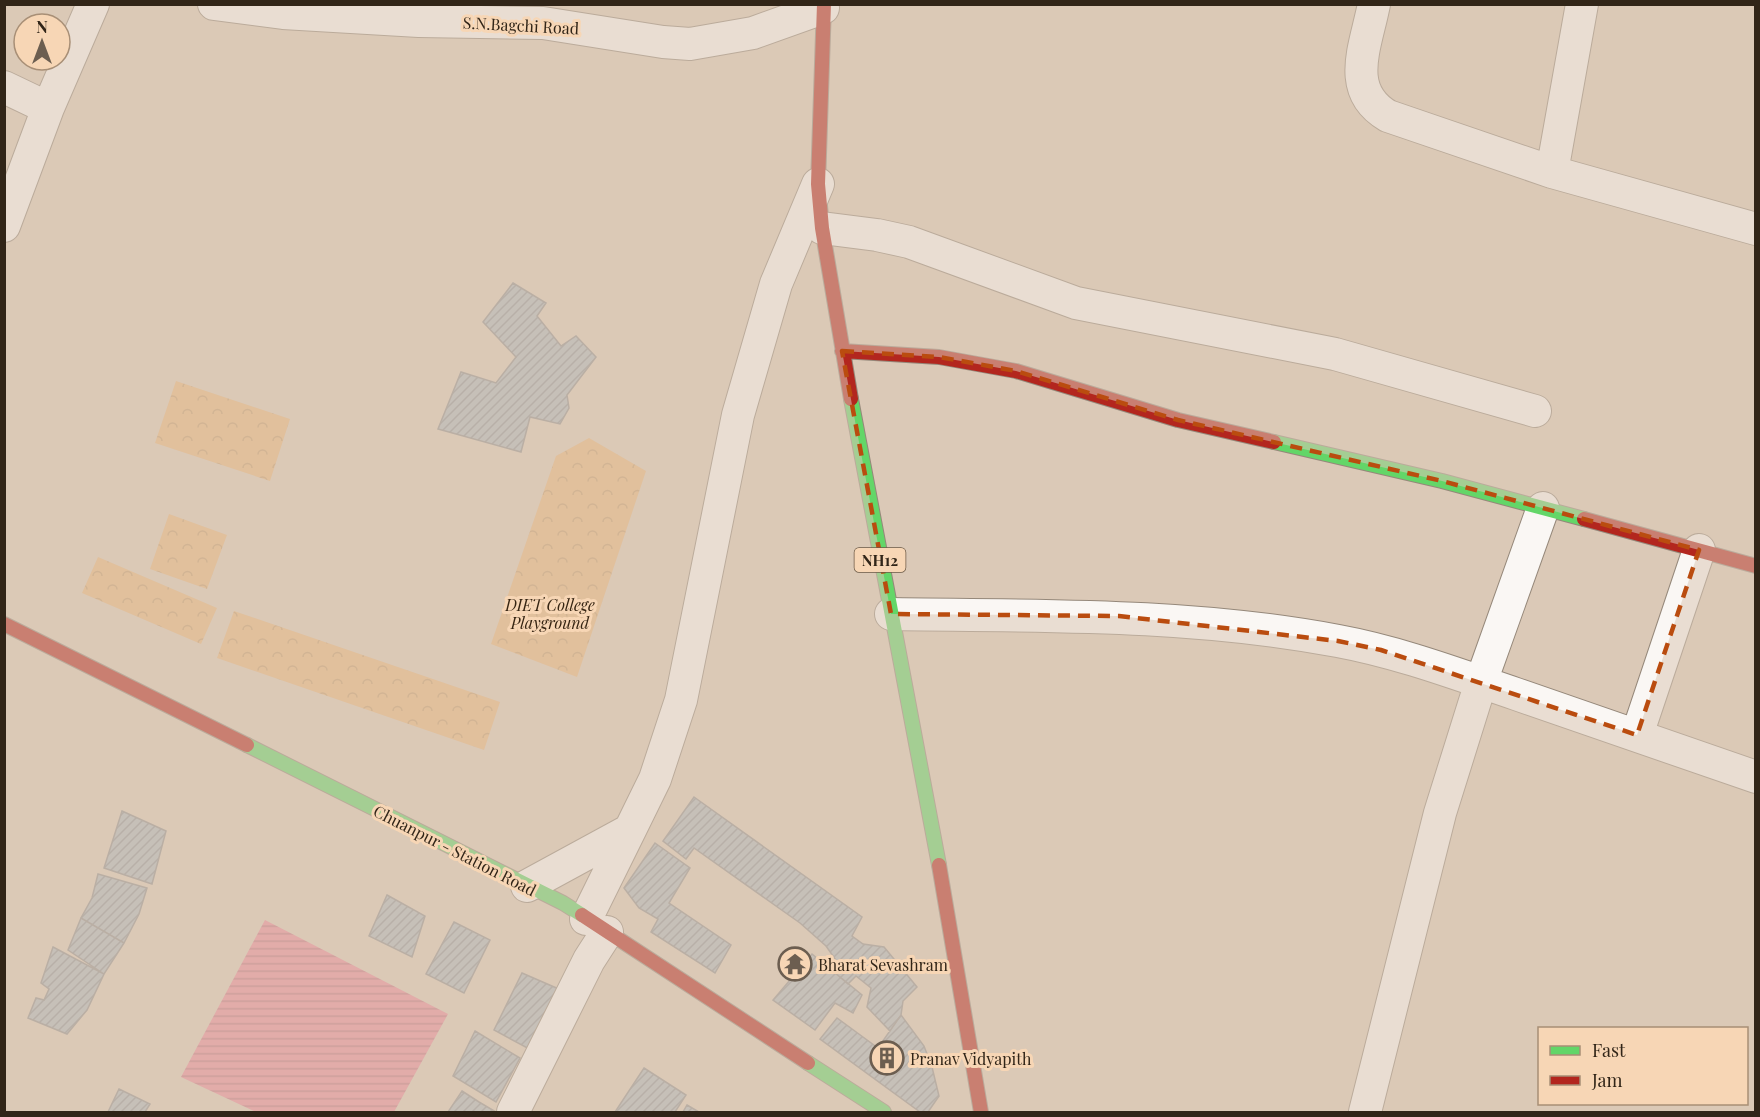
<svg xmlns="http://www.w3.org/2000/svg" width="1760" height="1117" font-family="'Playfair Display',serif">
<defs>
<pattern id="park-crowns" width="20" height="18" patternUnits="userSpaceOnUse" patternTransform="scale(1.5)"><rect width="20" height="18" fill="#e8b67d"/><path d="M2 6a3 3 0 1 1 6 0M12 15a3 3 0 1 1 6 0" fill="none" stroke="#c79c6b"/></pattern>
<pattern id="water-rules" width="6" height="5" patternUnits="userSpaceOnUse" patternTransform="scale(1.5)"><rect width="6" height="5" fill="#ea899a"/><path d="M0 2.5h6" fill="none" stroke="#be707d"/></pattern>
<pattern id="building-hatch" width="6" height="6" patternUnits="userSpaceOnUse" patternTransform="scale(1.5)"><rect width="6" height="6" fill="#aeb5bb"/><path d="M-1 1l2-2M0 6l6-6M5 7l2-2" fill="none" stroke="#8e9397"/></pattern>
</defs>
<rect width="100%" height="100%" fill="#dbc9b7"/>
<!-- park -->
<path fill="url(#park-crowns)" d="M 176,381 L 290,419 L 270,481 L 155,443 Z
M 589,438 L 646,471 L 577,677 L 491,644 L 556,456 Z
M 169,514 L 227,535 L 207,589 L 150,569 Z
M 98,557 L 217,608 L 201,644 L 82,593 Z
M 234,611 L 500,702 L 484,750 L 217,658 Z"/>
<!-- water -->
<path fill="url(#water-rules)" d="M 265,920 L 448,1014 L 394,1112 L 256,1112 L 181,1077 Z"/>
<!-- building -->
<path fill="url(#building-hatch)" stroke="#93908e" stroke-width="1.5" d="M 513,283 L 546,303 L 537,316 L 561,346 L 576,336 L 596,357 L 567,395 L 569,408 L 560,424 L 530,417 L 521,452 L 438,429 L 461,372 L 496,383 L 516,357 L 483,322 Z
M 694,797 L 862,917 L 852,936 L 863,944 L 884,947 L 917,987 L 903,1001 L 901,1015 L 890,1031 L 867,1007 L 871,988 L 856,976 L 848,984 L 833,971 L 838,963 L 826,946 L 800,923 L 694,848 L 686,859 L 663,841 Z
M 122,811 L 166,831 L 152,884 L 104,868 Z
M 655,843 L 690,868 L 669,903 L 731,945 L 715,973 L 651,932 L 658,919 L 639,908 L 624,888 Z
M 98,874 L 147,888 L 139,914 L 124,943 L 81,918 L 92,898 Z
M 387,895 L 425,916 L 412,957 L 369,936 Z
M 81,918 L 124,943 L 104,974 L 68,950 Z
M 454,922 L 490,940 L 464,993 L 426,974 Z
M 53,947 L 104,974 L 87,1010 L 67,1034 L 28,1018 L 36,998 L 44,1000 L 49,989 L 41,983 Z
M 812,954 L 862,995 L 853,1013 L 835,1003 L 815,1030 L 773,1000 Z
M 522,973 L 561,990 L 533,1051 L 494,1030 Z
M 901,1015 L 924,1046 L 932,1067 L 939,1096 L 928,1112 L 920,1112 L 820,1039 L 837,1018 L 878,1048 Z
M 475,1031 L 520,1058 L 496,1102 L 453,1076 Z
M 644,1068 L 686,1095 L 675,1112 L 615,1112 Z
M 119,1089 L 150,1104 L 145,1112 L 108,1112 Z
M 462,1091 L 479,1102 L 496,1112 L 448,1112 Z
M 687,1105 L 699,1112 L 683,1112 Z"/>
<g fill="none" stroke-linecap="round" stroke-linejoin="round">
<defs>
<path id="street" d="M 214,4 L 283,13 L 419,21 L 543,23 L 663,42 L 690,44 L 753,33 L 823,8
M 1374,4 C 1366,46 1344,90 1388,116 L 1552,172 L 1756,229
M 4,87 L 48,108
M 1552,172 L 1582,4
M 4,226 L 48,108 L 93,4
M 822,228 L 877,235 L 909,242 L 1076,303 L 1335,354 L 1535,411
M 891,614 C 1040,616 1190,613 1338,641 C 1398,652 1457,674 1516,694 C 1596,721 1676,749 1756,777
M 1637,735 L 1699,550
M 527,886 L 630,830 L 655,779 L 681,700 L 738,415 L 776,284 L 818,184
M 586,919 L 630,830
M 513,1112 L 589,960 L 607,932
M 1365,1112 L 1440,813 L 1481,682 L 1543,508"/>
<path id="fast" d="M 851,399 L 939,865
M 1274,442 L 1442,481 L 1584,519
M 247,745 L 563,903 L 582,915
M 808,1063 L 884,1112"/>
<path id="jam" d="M 824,4 L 818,184 L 822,228 L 851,399
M 842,351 L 939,357 L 1016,371 L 1178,420 L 1274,442
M 1584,519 L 1756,566
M 4,624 L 247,745
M 939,865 L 981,1112
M 582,915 L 808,1063"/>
</defs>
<!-- street casing -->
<use href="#street" stroke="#95887a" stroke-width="34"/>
<!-- fast casing -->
<use href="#fast" stroke="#95887a" stroke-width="16"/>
<!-- jam casing -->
<use href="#jam" stroke="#95887a" stroke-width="16"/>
<!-- street -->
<use href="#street" stroke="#faf7f4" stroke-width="32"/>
<!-- fast -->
<use href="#fast" stroke="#63d668" stroke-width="14"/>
<!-- jam -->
<use href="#jam" stroke="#b3261e" stroke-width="14"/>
</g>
<!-- marked area -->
<path d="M0 0H1760V1117H0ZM 842,351 L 939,357 L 1016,371 L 1178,420 L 1442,481 L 1699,550 L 1637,735 L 1381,650 L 1338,641 L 1119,616 L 891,614 Z" fill="#dbc9b7" fill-opacity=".55" fill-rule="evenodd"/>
<path fill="none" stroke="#ba4c0f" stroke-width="4.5" stroke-dasharray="12 8" stroke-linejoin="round" d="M 842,351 L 939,357 L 1016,371 L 1178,420 L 1442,481 L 1699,550 L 1637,735 L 1381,650 L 1338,641 L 1119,616 L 891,614 Z"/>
<!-- icons -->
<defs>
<symbol id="temple-ring" viewBox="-11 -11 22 22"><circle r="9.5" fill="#f7d6b5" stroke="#6c5e50" stroke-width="1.5"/><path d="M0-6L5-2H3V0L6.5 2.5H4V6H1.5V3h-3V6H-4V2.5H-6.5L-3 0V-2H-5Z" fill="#6c5e50"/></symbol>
<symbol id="building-ring" viewBox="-11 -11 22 22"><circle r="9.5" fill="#f7d6b5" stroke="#6c5e50" stroke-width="1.5"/><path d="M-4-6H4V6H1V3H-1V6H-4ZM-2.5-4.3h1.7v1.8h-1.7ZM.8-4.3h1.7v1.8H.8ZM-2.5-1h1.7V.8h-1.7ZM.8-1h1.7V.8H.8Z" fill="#6c5e50"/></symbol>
</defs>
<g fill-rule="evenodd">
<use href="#temple-ring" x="776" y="945" width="38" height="38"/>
<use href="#building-ring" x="868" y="1039" width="38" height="38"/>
</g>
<g text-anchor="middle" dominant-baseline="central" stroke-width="6" stroke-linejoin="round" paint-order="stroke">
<!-- shield labels -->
<rect fill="#f7d6b5" stroke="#6c5a47" stroke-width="1.5" x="854.5" y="548" width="51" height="24" rx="4.5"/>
<g font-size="15" font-weight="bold" fill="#312518">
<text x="880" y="560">NH12</text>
</g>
<!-- street labels -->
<g font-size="16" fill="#312518" stroke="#f7d6b5">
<text transform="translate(521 25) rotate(3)">S.N.Bagchi Road</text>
<text transform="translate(455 850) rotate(27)">Chuanpur - Station Road</text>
</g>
<!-- park labels -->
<g font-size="16" font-style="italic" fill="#362513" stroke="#f7d6b5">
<text x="550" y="604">DIET College<tspan x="550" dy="18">Playground</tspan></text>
</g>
<!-- poi labels -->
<g font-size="16" fill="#312518" stroke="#f7d6b5" text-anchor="start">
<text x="818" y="964">Bharat Sevashram</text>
<text x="910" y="1058">Pranav Vidyapith</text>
</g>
</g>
<!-- border -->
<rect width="1760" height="1117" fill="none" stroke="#312518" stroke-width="12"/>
<!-- legend -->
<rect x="1538" y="1027" width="210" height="78" fill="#f7d6b5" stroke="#a88f76" stroke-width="1.5"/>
<rect x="1550" y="1046" width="30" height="9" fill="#63d668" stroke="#a88f76" stroke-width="1.5"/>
<text x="1592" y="1057" font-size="18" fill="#312518">Fast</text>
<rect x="1550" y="1076" width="30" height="9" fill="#b3261e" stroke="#a88f76" stroke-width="1.5"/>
<text x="1592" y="1087" font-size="18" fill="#312518">Jam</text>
<!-- north arrow -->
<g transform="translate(42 42)"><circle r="28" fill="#f7d6b5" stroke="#a88f76" stroke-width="1.5"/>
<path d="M0-4.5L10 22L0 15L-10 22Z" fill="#6c5e50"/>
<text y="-9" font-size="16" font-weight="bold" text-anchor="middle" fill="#312518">N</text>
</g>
</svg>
